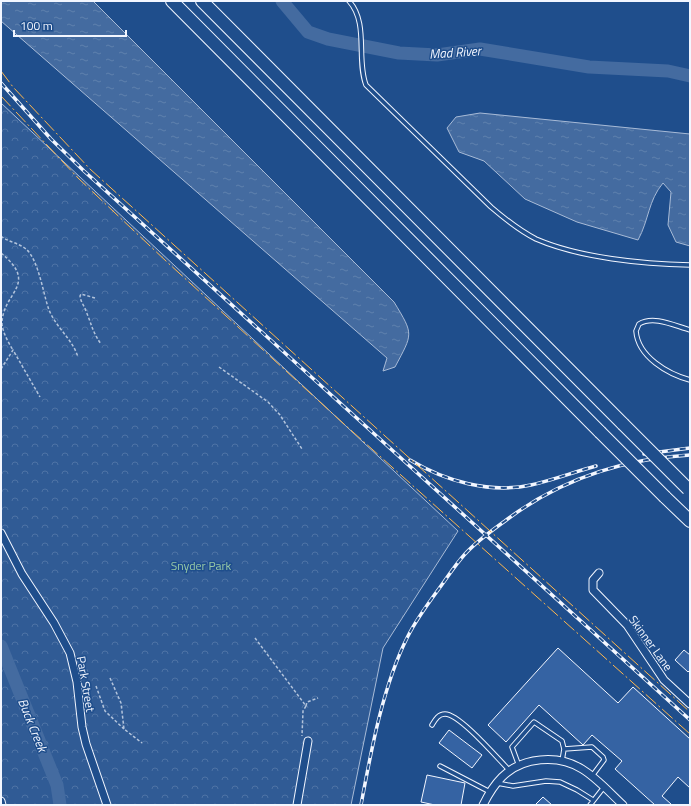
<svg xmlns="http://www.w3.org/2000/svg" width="691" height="806" font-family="'Titillium Web',sans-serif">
<defs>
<pattern id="park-crowns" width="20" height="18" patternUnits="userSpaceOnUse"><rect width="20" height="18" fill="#305b95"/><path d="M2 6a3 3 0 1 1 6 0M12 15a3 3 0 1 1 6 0" fill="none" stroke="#4e73a5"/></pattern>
<pattern id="water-ripples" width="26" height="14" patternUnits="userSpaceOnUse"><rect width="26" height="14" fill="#446ba0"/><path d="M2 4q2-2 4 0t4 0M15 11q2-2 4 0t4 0" fill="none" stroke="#5f81ae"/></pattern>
</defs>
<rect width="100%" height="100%" fill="#1f4e8c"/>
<!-- park -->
<path fill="url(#park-crowns)" stroke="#a8bbd7" d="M 1,103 L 458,531 L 383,648 L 351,805 L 1,805 Z"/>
<!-- water -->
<path fill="url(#water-ripples)" stroke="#a8bbd7" d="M 1,1 L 93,1 L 394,302 C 414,335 413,333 395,367 L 383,371 L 387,358 L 1,21 Z
M 480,113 L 690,134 L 690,246 L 676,242 L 668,225 L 671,192 L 663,183 C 648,201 649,220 638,240 L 577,222 L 525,199 L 484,161 L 459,152 L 447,128 L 456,117 Z"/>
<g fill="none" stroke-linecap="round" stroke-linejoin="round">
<!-- river -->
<path stroke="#446ba0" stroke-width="13" d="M 282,1 L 308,32 L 328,39 L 399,53 L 437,55 L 480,49 L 589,67 L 668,71 L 690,76
M 1,646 L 57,785 L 60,805"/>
</g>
<!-- building -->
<path fill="#3563a3" stroke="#f2f6ff" d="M 558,648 L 618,703 L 633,687 L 690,739 L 690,788 L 678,777 L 662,796 L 671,804 L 670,805 L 655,805 L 615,769 L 622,761 L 592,735 L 583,745 L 539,705 L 506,742 L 488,725 Z
M 684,650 L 690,655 L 690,670 L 688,672 L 675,660 Z
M 449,730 L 482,755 L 472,768 L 439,743 Z
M 427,775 L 465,783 L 461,805 L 435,805 L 421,802 Z
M 543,797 L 552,805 L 535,805 Z"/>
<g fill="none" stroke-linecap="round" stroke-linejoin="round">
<defs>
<path id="lane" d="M 349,1 C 369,23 356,59 366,85 L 491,207 C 505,219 520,231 536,239 C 580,258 643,264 690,265
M 690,330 C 675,326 654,315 639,324 L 636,331 C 638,357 668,374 690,380
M 432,725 C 435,720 438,714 445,714 C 460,714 498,759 510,771
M 562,761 L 564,749 L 592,747 L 603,757 L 604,760 L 592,776
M 440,766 L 490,792
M 519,766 L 512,747 L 534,722 L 562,741 L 564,749
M 497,783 L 513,786 L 546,781 L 560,782 L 577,790 L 593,800
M 590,805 L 604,787"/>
<path id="street" d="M 1,533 L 22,574 L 54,623 L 70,653 L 77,682 L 82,727 L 86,744 L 107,805
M 599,573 L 593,580 L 593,590 L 627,625 L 664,680 L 690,704
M 1,801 L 2,805
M 297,805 L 308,741
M 483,805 C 488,795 494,785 502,777 C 522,757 558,754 582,769 C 597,778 610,793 623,805"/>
<path id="highway" d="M 172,1 L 600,432
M 202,1 L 623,424
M 665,497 L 690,521"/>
</defs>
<!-- lane casing -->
<use href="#lane" stroke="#f2f6ff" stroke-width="5.5"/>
<!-- street casing -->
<use href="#street" stroke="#f2f6ff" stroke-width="9"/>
<!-- highway casing -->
<use href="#highway" stroke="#f2f6ff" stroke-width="14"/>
<!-- path -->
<path stroke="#b3c4dc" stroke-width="1.5" stroke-dasharray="3 2" stroke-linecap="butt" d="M 1,236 C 8,242 19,243 26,249 C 38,259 43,292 48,307 C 54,326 72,338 78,357
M 1,253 C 40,285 2,292 2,324 C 3,333 8,342 13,350
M 95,298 L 81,294 L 80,296 C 81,303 84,305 86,311 C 91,323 93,333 101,344
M 219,367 L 268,402 L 280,415 L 302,449
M 1,369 L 13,350 L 40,397
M 255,638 L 306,706 L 303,711 L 302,736
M 110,678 L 121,703 L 124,729 L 142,743
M 96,686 L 105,711 L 124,729
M 306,706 L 307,702 L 318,698"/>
<!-- lane -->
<use href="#lane" stroke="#1f4e8c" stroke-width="3.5"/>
<!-- street -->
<use href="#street" stroke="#1f4e8c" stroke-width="7"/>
<!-- highway -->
<use href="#highway" stroke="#1f4e8c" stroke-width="12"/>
<defs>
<path id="rail" d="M 1,83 L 51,139 L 84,171 L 690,720
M 644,454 L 690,448
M 410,460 C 445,481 490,494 531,485 C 553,480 574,472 596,466
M 361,805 C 371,751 383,685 408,636 C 416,620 427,605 438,590 C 447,578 455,565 465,554 C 477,541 491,531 505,521 C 559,480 622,459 690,455"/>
</defs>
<!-- rail casing -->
<use href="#rail" stroke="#f2f6ff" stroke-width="3.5"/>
<!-- rail -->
<use href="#rail" stroke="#1f4e8c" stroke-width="2" stroke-dasharray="6" stroke-linecap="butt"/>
<defs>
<path id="highway-bridge" d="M 623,424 L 688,489
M 600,432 L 665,497"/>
</defs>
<!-- highway-bridge casing -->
<use href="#highway-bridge" stroke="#f2f6ff" stroke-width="14" stroke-linecap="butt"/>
<!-- highway-bridge -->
<use href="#highway-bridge" stroke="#1f4e8c" stroke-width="12"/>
<!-- power -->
<path stroke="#ffb74d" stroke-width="1" stroke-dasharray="14 3 2 3" stroke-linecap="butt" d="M 1,71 L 13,87 L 90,169 L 690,712
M 1,96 L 78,178 L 167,262 L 344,424 L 690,734"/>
</g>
<g text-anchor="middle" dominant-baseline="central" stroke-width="3" stroke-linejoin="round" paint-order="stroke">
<!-- park labels -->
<g font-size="12" fill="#97c8a6" stroke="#1f4e8c">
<text x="201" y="565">Snyder Park</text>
</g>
<!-- street labels -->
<g font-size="12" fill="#f2f6ff" stroke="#1f4e8c">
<text transform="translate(651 643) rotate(54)">Skinner Lane</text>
<text transform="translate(86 684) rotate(80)">Park Street</text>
</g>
<!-- water labels -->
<g font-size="13" font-style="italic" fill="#f2f6ff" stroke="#1f4e8c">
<text transform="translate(455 52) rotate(-4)">Mad River</text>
<text transform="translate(33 725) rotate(68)">Buck Creek</text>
</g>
</g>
<!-- border -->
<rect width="691" height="806" fill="none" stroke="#f2f6ff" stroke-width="4"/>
<!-- scale -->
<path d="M14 30v6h112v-6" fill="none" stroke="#f2f6ff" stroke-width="2"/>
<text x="20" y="30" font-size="12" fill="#f2f6ff" stroke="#1f4e8c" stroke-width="3" paint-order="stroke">100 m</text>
</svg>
